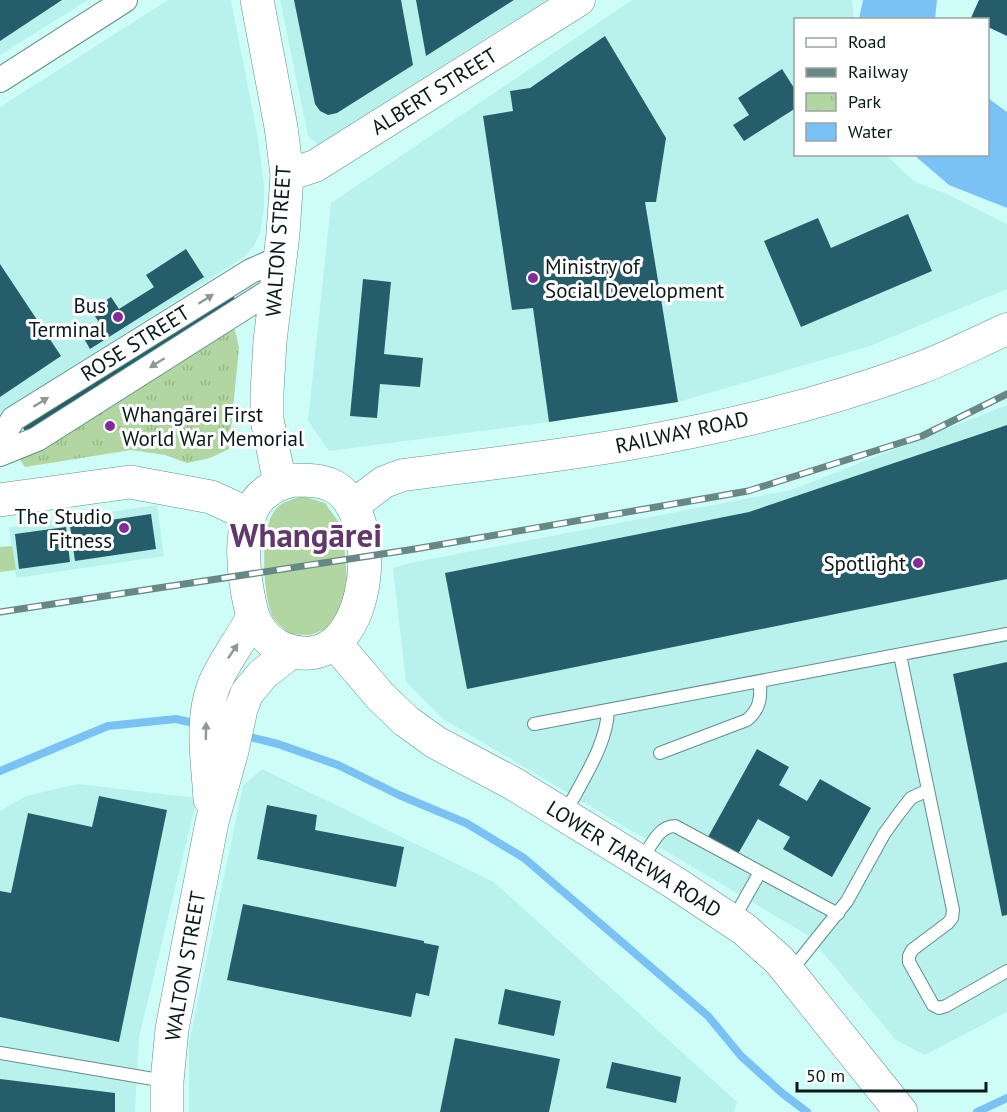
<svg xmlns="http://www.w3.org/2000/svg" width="1007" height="1112" font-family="'PT Sans',sans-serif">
<defs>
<pattern id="park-tufts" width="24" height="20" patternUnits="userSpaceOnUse" patternTransform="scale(1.5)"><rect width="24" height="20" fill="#b2d6a1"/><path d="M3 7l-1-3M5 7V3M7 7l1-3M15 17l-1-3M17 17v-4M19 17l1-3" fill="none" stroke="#98b78a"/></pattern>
</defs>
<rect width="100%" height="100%" fill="#cefdf8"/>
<!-- built -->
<path fill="#b9f2ec" d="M 0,0 L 88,0 L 0,55 Z
M 168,0 L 231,0 L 258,138 L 264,184 L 264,209 L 260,233 L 254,246 L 244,257 L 0,413 L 0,107 Z
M 280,0 L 556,0 L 323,149 L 308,136 Z
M 632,0 L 852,0 L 854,19 L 796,20 L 796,154 L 886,155 L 915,182 L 947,194 L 1007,224 L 1007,289 L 870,346 L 678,402 L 549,422 L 329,451 L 308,421 L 331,203 Z
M 1007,405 L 1007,1012 L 925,1055 L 896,1040 L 809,936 L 443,719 L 406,682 L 393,568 L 410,563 L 791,490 Z
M 157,505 L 164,556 L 16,578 L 9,527 Z
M 262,769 L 494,882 L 737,1102 L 734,1112 L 189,1112 L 189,1043 L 243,786 Z
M 78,784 L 197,798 L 139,1037 L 135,1112 L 0,1112 L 0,811 L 26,796 Z"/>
<!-- green -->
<path fill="#b2d6a1" d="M 302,496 L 325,503 L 343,528 L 347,580 L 345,600 L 333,626 L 310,635 L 289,634 C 283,628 274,621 271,613 C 263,590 258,521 280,505 C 286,501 295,499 302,496 Z
M 12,546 L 16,570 L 0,572 L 0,547 Z"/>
<!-- park -->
<path fill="url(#park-tufts)" d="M 227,326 L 235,330 L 239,348 L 229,449 L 210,458 L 187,463 L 165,455 L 131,450 L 25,467 L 19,458 Z"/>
<!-- water -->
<path fill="#7ac1f4" d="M 863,0 L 937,0 L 935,19 L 859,19 Z
M 988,98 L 1007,112 L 1007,208 L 949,185 L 914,155 L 988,154 Z"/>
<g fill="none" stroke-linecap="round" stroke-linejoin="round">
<!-- stream -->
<path stroke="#7ac1f4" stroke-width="8" d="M 242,735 L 278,744 L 338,765 L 399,795 L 466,823 L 524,858 L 708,1016 L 741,1056 L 782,1093 L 807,1112
M 0,771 L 108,726 L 176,719 L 198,724
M 977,1112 L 1007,1098"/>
</g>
<!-- building -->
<path fill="#255d6a" d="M 0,0 L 62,0 L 0,41 Z
M 294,0 L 401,0 L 413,65 L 337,113 L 328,115 L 320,111 L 315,104 Z
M 416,0 L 514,0 L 426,56 Z
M 979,0 L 1007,0 L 1007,36 L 988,27 L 988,20 L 970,20 Z
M 605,36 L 666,138 L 656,202 L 645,202 L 678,402 L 549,422 L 533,308 L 512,310 L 483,116 L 513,111 L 510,91 L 530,88 Z
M 782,69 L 796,91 L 796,108 L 744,141 L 733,125 L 749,115 L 738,98 Z
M 908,214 L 932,271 L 801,327 L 764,241 L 818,218 L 831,248 Z
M 186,249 L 204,277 L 90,349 L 82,335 L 100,324 L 91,310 L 111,297 L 119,309 L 154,287 L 146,275 Z
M 0,264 L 61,356 L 0,397 Z
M 363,279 L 391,282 L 384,354 L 423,358 L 420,387 L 380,384 L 377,418 L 350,416 Z
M 231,293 L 236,300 L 28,435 L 23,428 Z
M 1007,425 L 1007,579 L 467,689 L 445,573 L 749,512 Z
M 151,514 L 156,549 L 75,561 L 70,526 Z
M 66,527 L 70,562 L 19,569 L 15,534 Z
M 1007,662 L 1007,915 L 1002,916 L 953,674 Z
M 757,749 L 789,767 L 779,785 L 807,801 L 820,779 L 871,808 L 832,877 L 783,849 L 790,837 L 758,819 L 738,854 L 708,837 Z
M 99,796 L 167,810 L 119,1042 L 0,1017 L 0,891 L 11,893 L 28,813 L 92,827 Z
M 267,805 L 317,815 L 315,830 L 404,847 L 396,887 L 257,859 Z
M 243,904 L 424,941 L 424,943 L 439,946 L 429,996 L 416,993 L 411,1017 L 227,980 Z
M 505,989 L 561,1001 L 554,1036 L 498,1024 Z
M 455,1038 L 560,1059 L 549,1112 L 440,1112 Z
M 612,1062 L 681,1077 L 676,1103 L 606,1088 Z
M 0,1079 L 115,1093 L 115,1112 L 0,1112 Z"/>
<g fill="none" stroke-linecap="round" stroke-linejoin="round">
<defs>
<path id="service" d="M 900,655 L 953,910 L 952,918 L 948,923 L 912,950 L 909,956 L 909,962 L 933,1005 L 939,1008 L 946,1006 L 1007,971
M 534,724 L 1007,634
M 660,753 L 747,720 C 760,709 761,698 760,682
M 565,814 C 580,783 607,746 608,710
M 641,861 C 650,848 658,826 675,826 L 838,914
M 733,920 L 760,872
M 790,972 L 847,901 L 884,834 L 900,812 L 911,798 L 928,790
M 0,1053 L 165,1081"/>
<path id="minor" d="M 0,80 L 125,0
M 0,441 L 13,419 L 251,271 L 281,258
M 0,454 L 37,439 L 278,286"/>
<path id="tertiary" d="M 287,175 L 315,166 L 579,0
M 352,506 L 384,482 L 403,475 C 478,465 554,457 629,444 C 727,427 826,403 920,368 C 949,357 978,342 1007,329"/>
<path id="secondary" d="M 257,0 L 281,127 L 287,175 L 283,234 L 270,341 L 267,393 L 267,420 L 280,483
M 294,480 C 308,480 326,480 338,489 C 387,525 368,681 284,649 C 268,643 254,625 251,609 C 243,575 234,512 269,490 C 277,484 285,482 294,480 Z
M 0,500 L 130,482 L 211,497 L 250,515
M 335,643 L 380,696 L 406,721 L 435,742 L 514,784 L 675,883 L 744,929 L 779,960 L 901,1112
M 210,799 C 208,762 200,721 214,685 C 224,661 241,640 253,617
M 167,1112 L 167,1081 L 172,1029 L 212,822 L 232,751 L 241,709 L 247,693 L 263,674 L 291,652"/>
</defs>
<!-- service casing -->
<use href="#service" stroke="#628e89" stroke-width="14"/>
<!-- minor casing -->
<use href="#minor" stroke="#628e89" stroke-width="26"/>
<!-- tertiary casing -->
<use href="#tertiary" stroke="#628e89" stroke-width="33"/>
<!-- secondary casing -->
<use href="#secondary" stroke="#628e89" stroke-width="34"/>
<!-- service -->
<use href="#service" stroke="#fff" stroke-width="12"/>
<!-- minor -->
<use href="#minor" stroke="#fff" stroke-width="24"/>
<!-- tertiary -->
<use href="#tertiary" stroke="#fff" stroke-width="32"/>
<!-- secondary -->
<use href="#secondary" stroke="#fff" stroke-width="33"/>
<defs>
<path id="rail" d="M 0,612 L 415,549 L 748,491 L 922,436 L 1007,394"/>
</defs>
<!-- rail casing -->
<use href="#rail" stroke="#688885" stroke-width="7"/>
<!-- rail -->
<use href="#rail" stroke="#fff" stroke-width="4.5" stroke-dasharray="14" stroke-linecap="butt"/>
</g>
<!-- one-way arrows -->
<defs><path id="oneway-solid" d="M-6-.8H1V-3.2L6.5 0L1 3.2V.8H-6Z" transform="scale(1.5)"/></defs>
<g fill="#909897">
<use href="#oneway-solid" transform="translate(206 299) rotate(-32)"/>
<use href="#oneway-solid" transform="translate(157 363) rotate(148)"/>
<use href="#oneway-solid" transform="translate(41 402) rotate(-32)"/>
<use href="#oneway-solid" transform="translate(233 651) rotate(-56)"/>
<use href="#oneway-solid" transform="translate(206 731) rotate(-89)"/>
</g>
<!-- markers -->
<g fill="#842b98" stroke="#fff" stroke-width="2">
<circle cx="533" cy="278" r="6"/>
<circle cx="118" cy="317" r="6"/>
<circle cx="110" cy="426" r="6"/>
<circle cx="124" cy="528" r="6"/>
<circle cx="918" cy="563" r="6"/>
</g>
<g text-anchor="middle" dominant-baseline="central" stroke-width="6" stroke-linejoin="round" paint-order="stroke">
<!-- street labels -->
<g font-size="21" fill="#081a18" stroke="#fff">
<text transform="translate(434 91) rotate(-32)">ALBERT STREET</text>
<text transform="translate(278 241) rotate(-86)">WALTON STREET</text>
<text transform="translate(135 343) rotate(-32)">ROSE STREET</text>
<text transform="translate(682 432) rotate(-12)">RAILWAY ROAD</text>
<text transform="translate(634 859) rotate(32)">LOWER TAREWA ROAD</text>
<text transform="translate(185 966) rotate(-80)">WALTON STREET</text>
</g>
<!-- poi labels -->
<g font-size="21" fill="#081a18" stroke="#fff" text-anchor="end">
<text x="545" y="266" text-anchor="start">Ministry of<tspan x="545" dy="24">Social Development</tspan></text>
<text x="106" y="305">Bus<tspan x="106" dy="24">Terminal</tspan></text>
<text x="122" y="414" text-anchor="start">Whangārei First<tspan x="122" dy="24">World War Memorial</tspan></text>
<text x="112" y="516">The Studio<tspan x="112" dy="24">Fitness</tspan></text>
<text x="906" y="563">Spotlight</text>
</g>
<!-- town labels -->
<g font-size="33" font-weight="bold" fill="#62376c" stroke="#fff">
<text x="306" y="534">Whangārei</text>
</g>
</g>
<!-- legend -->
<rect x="794" y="18" width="195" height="138" fill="#ffffff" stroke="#9ca3a3" stroke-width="1.5"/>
<rect x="806" y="38" width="30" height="9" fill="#ffffff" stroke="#9ca3a3" stroke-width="1.5"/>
<text x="848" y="48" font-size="18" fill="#081a18">Road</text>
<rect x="806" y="68" width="30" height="9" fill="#688885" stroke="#9ca3a3" stroke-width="1.5"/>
<text x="848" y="78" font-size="18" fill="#081a18">Railway</text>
<rect x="806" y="93" width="30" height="18" fill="url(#park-tufts)" stroke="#9ca3a3" stroke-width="1.5"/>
<text x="848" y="108" font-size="18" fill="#081a18">Park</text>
<rect x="806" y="123" width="30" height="18" fill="#7ac1f4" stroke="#9ca3a3" stroke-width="1.5"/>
<text x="848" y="138" font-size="18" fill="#081a18">Water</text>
<!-- scale -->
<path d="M797 1082v9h189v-9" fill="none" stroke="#081a18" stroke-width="3"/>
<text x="806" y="1082" font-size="18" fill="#081a18" stroke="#ffffff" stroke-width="4.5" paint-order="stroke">50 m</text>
</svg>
